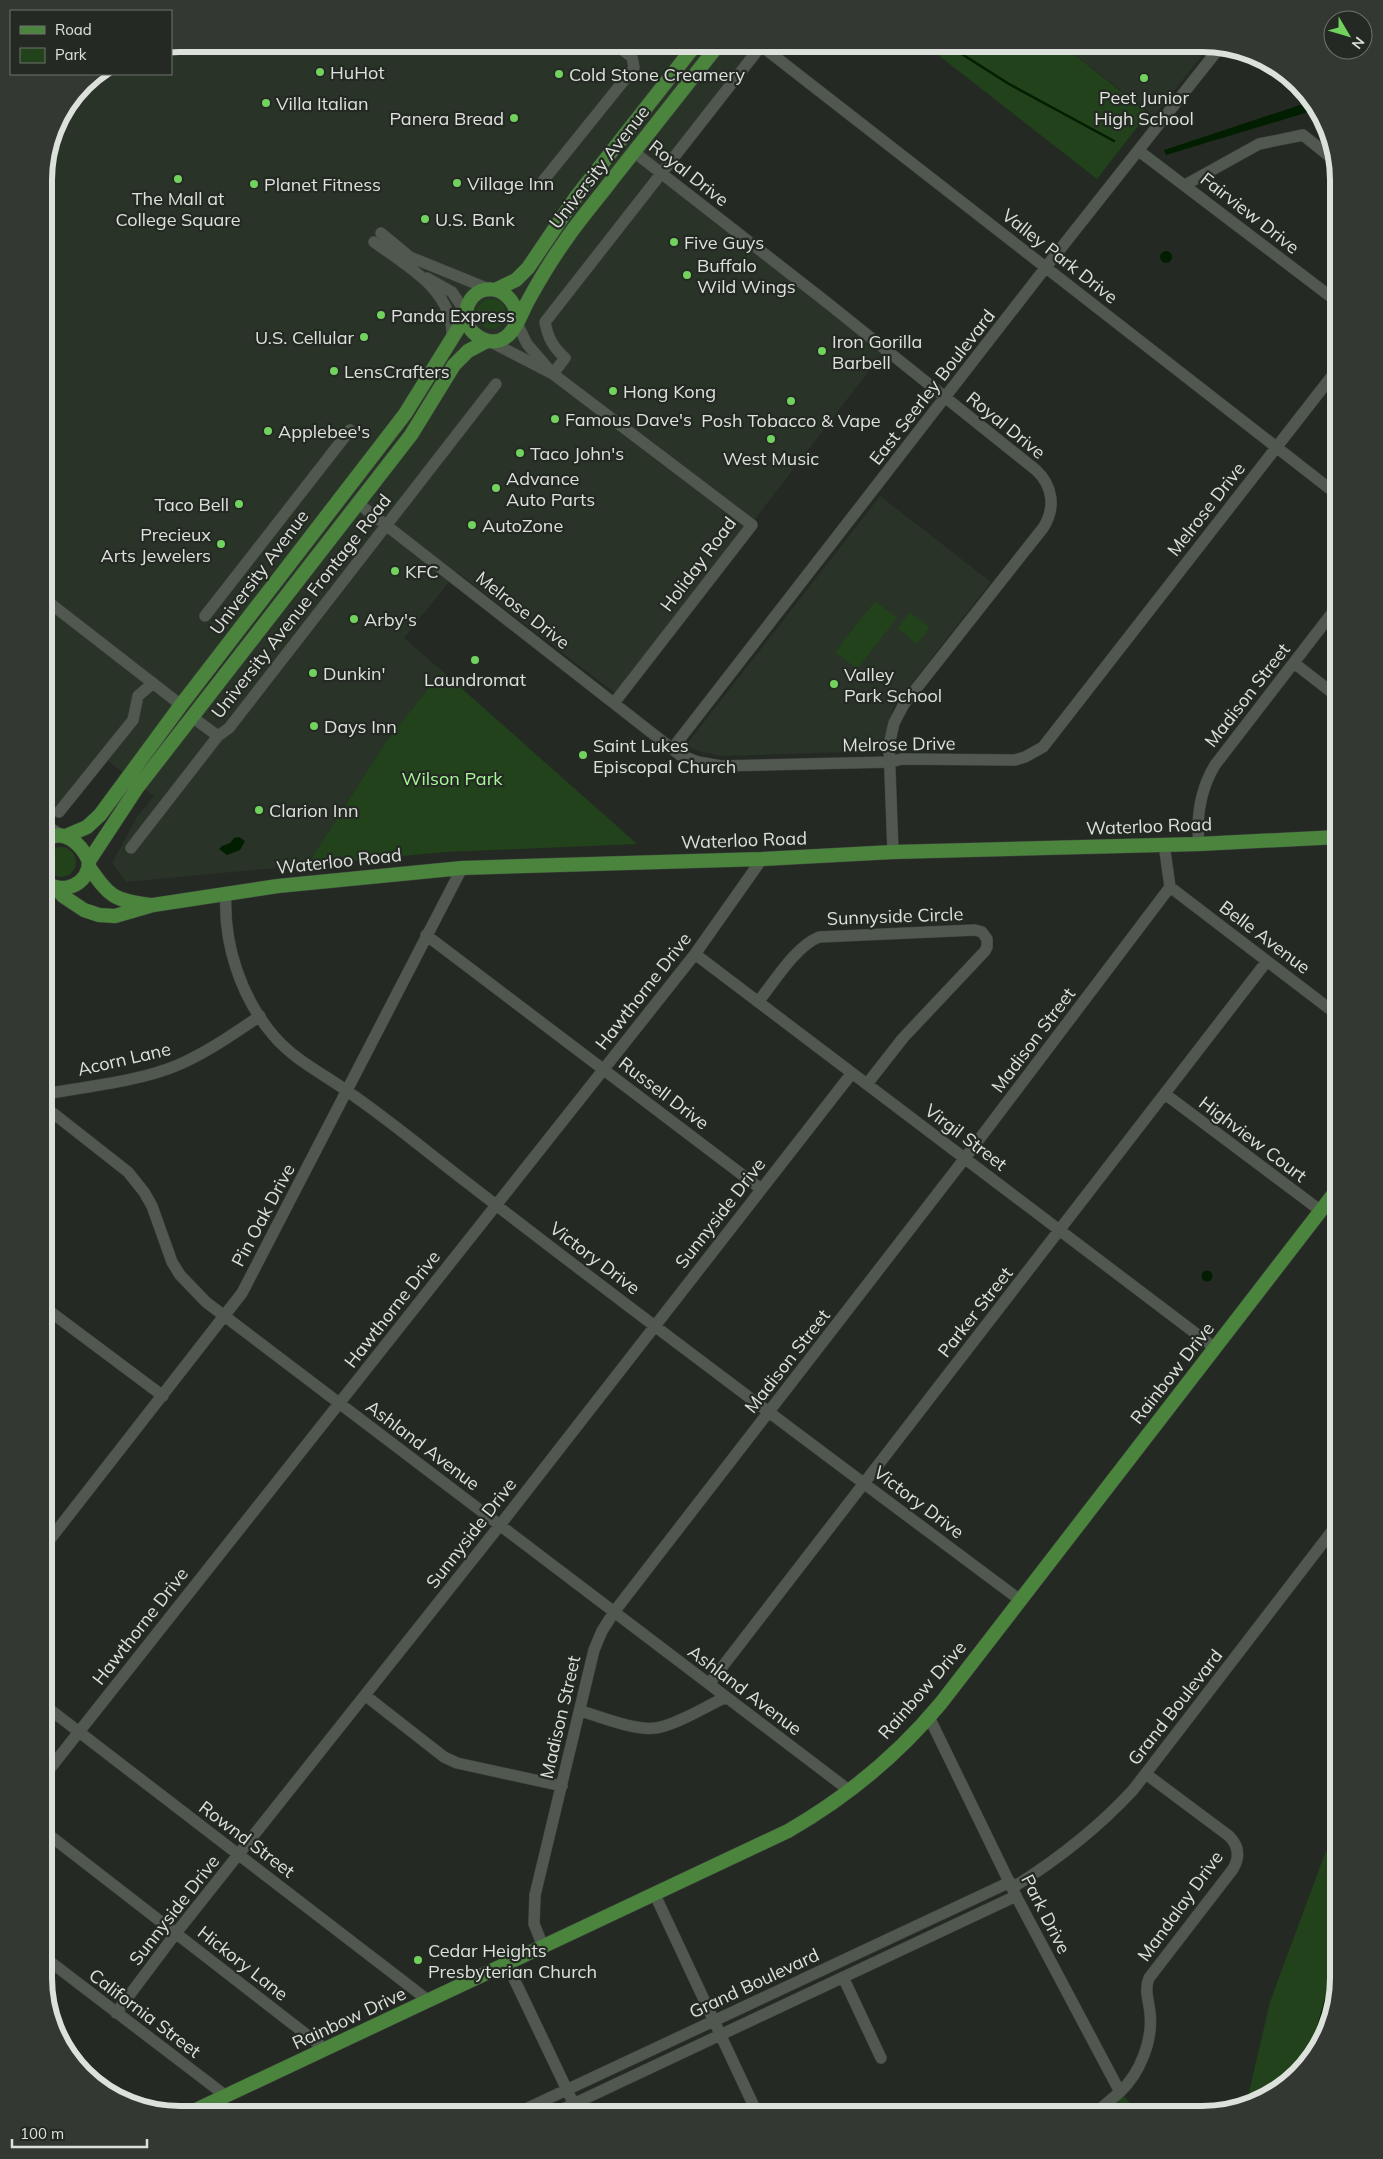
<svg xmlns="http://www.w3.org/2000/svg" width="1383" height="2159" font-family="Mulish,sans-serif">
<rect width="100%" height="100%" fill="#242a23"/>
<!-- built -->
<path fill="#293327" d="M 180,44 L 763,44 L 662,175 L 885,350 L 619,696 L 457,572 L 404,638 L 442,671 L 386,742 L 307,865 L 126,882 L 112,863 L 137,817 L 154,796 L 108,761 L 63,816 L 44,808 L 44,172 L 54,128 L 84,84 L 99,74 L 171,74 L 171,46 Z
M 1061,44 L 1211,44 L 1154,116 Z
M 880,496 L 991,582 L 894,706 L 881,751 L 721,756 L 697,751 L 686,745 Z"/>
<!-- green -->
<path fill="#21421b" d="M 924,44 L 1061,44 L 1148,113 L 1097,179 Z
M476 314a15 15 0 1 1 30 0a15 15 0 1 1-30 0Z
M 875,601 L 897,618 L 857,669 L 835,652 Z
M 910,612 L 930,628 L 917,644 L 897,628 Z
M 442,671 L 637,844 L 445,852 L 307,865 L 386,742 Z
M46 862a15 15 0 1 1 30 0a15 15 0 1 1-30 0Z
M 1339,1829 L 1339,1979 L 1316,2054 L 1263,2101 L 1246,2105 L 1270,2002 L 1324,1856 Z
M 1120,2092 L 1141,2115 L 1091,2115 Z"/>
<!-- water -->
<path fill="#011f00" d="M 1309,102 L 1315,108 L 1302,114 L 1166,155 L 1164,150 Z
M1160 257a6 6 0 1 1 12 0a6 6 0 1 1-12 0Z
M 239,837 L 245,841 L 240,850 L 227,855 L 219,849 L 222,846 L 230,843 L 234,838 Z
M1201.5 1276a5.5 5.5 0 1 1 11 0a5.5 5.5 0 1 1-11 0Z
M 1339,1947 L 1339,1979 L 1316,2054 L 1307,2063 Z"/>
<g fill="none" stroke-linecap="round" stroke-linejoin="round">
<!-- stream -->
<path stroke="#011f00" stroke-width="2.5" d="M 946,44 L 1009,84 L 1114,141"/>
<defs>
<path id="minor" d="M 759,44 L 1339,496
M 1139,151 L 1339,303
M 634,152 L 825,301 L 1036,470 C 1053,486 1056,508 1043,528 L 904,704 L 894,723 L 889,745 L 893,852
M 543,181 L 634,68 L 632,57 L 620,48
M 1185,185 L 1259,144 L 1303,135 L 1334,160
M 381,233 L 410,257 L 489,289
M 374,242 C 407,266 453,290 452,336
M 427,278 L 452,292 L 466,313
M 517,323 L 527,344 L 553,374 L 752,525 L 614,703
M 493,343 L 551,373
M 553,374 L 565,358 C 553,347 548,338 545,322 L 761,46
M 359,504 L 680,755 L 698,762 L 721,766 L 891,762 L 901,759 L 1015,760 L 1025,757 L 1043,747 L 1339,367
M 51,604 L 181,705
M 205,616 L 350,430
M 1294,663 L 1339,698
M 192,717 L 218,736
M 672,749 L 1046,267 L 1220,47
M 59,812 L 133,720 L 138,696 L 153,683
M 44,824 L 61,835
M 1199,844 C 1196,815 1200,790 1215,765 L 1339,604
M 131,848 L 218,736 L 229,728 L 496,384
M 1170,887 L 1339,1016
M 226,893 C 223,944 241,997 273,1035 C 294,1060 322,1073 347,1091 C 388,1119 426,1151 465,1181 C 648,1323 834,1461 1020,1600
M 426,935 L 761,1189
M 695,954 L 1215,1348
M 758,1002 C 774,982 796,946 819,937 L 975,930 L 982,932 L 987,939 L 987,947 L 985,951 L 903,1038 L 867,1084
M 44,1094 C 84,1087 141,1081 178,1065 C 208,1052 233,1034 260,1016
M 1165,1094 L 1321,1211
M 44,1106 L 128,1172 L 144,1192 L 152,1206 L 172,1262 L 180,1275 L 206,1302 L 850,1791
M 44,1307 L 163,1396
M 44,1547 L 242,1293 L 462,868
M 709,1684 L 1267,961
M 366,1696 L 444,1757 L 457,1763 L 562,1786
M 44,1705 L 429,2001
M 581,1711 C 601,1717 635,1731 656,1728 C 676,1725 707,1706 726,1697
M 929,1717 L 1016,1896 L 1120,2092 L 1093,2115
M 44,1776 L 695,954 L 762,859
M 44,1831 L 325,2049
M 1012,1888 C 1057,1860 1097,1829 1133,1790 L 1339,1522
M 655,1895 L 758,2115
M 543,1946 L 534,1924 L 535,1895 L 594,1650 L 602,1631 L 614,1612 L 965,1158 L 1170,887 L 1164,844
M 44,1957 L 226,2096
M 507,1964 L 579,2115
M 843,1977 L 881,2058
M 116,2013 L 176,1933 L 500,1525 L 852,1073
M 1120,2092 C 1140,2073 1153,2041 1150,2013 C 1149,2001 1144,1990 1149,1978 L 1233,1869 C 1240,1857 1239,1846 1229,1836 L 1146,1774
M 214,2101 L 220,2115
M 513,2115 L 1010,1882
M 550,2115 L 1016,1896"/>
<path id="major" d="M 497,289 L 516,280 L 528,268 L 576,197 L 696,44
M 518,318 C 511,279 468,282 466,314 C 465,334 490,349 506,337 C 517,329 522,311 529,299 C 540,279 552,259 565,241 C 579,220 596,201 611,181 C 647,135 683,89 719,44
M 66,836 L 87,827 L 100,815 L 181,705 L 405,414 L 466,316
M 89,861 L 137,788 L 411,435 L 454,365 L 468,351 L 487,341
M 89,867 C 110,897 113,900 150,905
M 44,881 C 62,896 89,885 89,861 C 81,844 63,826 44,841
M 56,888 L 63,896 L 84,910 L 99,915 L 115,916 L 153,905 L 278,886 L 462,868 L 762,859 L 893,852 L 1199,844 L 1339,837
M 185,2115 L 788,1831 C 847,1797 898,1755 941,1703 L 1339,1187"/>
</defs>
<!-- minor casing -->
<use href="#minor" stroke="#3f443e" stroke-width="12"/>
<!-- major casing -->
<use href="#major" stroke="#3f443e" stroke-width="15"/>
<!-- minor -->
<use href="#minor" stroke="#515850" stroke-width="11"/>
<!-- major -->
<use href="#major" stroke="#4a843d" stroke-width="14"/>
</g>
<!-- markers -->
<g fill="#71d25e" stroke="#242a23" stroke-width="2">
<circle cx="320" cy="72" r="5"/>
<circle cx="559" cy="74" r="5"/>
<circle cx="1144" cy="78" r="5"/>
<circle cx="266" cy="103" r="5"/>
<circle cx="514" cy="118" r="5"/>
<circle cx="178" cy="179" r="5"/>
<circle cx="457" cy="183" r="5"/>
<circle cx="254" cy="184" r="5"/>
<circle cx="425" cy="219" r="5"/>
<circle cx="674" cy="242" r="5"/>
<circle cx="687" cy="275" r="5"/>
<circle cx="381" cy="315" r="5"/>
<circle cx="364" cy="337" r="5"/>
<circle cx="822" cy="351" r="5"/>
<circle cx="334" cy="371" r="5"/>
<circle cx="613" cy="391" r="5"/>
<circle cx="791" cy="401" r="5"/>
<circle cx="555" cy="419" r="5"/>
<circle cx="268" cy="431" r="5"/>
<circle cx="771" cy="439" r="5"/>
<circle cx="520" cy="453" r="5"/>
<circle cx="496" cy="488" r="5"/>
<circle cx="239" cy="504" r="5"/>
<circle cx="472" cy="525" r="5"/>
<circle cx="221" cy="544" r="5"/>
<circle cx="395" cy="571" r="5"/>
<circle cx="354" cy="619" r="5"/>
<circle cx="475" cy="660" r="5"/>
<circle cx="313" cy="673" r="5"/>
<circle cx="834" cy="684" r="5"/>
<circle cx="314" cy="726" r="5"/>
<circle cx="583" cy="755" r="5"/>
<circle cx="259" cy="810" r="5"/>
<circle cx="418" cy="1960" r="5"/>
</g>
<g text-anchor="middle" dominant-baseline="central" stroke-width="4.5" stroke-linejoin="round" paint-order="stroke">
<!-- poi labels -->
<g font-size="18" fill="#dde1dc" stroke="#242a23" text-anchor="start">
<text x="330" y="72">HuHot</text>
<text x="569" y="74">Cold Stone Creamery</text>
<text x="1144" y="97" text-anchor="middle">Peet Junior<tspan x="1144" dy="21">High School</tspan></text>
<text x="276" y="103">Villa Italian</text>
<text x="504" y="118" text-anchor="end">Panera Bread</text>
<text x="467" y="183">Village Inn</text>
<text x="264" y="184">Planet Fitness</text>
<text x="178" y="198" text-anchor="middle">The Mall at<tspan x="178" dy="21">College Square</tspan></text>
<text x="435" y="219">U.S. Bank</text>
<text x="684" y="242">Five Guys</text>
<text x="697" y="265">Buffalo<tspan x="697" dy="21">Wild Wings</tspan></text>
<text x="391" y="315">Panda Express</text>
<text x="354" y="337" text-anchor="end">U.S. Cellular</text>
<text x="832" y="341">Iron Gorilla<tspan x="832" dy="21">Barbell</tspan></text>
<text x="344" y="371">LensCrafters</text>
<text x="623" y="391">Hong Kong</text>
<text x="565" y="419">Famous Dave's</text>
<text x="791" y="420" text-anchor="middle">Posh Tobacco &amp; Vape</text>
<text x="278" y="431">Applebee's</text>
<text x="530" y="453">Taco John's</text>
<text x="771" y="458" text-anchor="middle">West Music</text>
<text x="506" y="478">Advance<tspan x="506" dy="21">Auto Parts</tspan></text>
<text x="229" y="504" text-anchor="end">Taco Bell</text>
<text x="482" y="525">AutoZone</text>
<text x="211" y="534" text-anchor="end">Precieux<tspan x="211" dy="21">Arts Jewelers</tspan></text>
<text x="405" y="571">KFC</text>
<text x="364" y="619">Arby's</text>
<text x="323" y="673">Dunkin'</text>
<text x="844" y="674">Valley<tspan x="844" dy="21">Park School</tspan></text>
<text x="475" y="679" text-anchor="middle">Laundromat</text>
<text x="324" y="726">Days Inn</text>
<text x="593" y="745">Saint Lukes<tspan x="593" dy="21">Episcopal Church</tspan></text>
<text x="269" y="810">Clarion Inn</text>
<text x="428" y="1950">Cedar Heights<tspan x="428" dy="21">Presbyterian Church</tspan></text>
</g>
<!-- street labels -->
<g font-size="18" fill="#dde1dc" stroke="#242a23">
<text transform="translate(599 167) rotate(-52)">University Avenue</text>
<text transform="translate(689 173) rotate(38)">Royal Drive</text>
<text transform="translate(1250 213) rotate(38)">Fairview Drive</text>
<text transform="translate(1060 256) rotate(38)">Valley Park Drive</text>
<text transform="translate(932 387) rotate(-52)">East Seerley Boulevard</text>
<text transform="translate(1006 425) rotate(39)">Royal Drive</text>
<text transform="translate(1206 509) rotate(-52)">Melrose Drive</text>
<text transform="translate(698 564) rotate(-53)">Holiday Road</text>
<text transform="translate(259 572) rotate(-53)">University Avenue</text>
<text transform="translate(301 606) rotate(-52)">University Avenue Frontage Road</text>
<text transform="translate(523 610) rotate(38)">Melrose Drive</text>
<text transform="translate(1247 695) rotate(-52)">Madison Street</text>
<text transform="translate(899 744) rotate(-1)">Melrose Drive</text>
<text transform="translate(1149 826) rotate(-2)">Waterloo Road</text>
<text transform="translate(744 840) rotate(-2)">Waterloo Road</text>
<text transform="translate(339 861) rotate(-6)">Waterloo Road</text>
<text transform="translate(895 916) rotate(-2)">Sunnyside Circle</text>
<text transform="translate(1265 937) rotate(37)">Belle Avenue</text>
<text transform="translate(643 991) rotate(-52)">Hawthorne Drive</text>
<text transform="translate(1033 1040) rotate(-53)">Madison Street</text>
<text transform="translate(124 1059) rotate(-13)">Acorn Lane</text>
<text transform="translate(664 1093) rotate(37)">Russell Drive</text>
<text transform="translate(966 1137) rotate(37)">Virgil Street</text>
<text transform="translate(1253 1139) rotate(37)">Highview Court</text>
<text transform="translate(720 1213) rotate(-52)">Sunnyside Drive</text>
<text transform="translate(263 1215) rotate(-62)">Pin Oak Drive</text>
<text transform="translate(595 1258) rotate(37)">Victory Drive</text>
<text transform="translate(392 1309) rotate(-52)">Hawthorne Drive</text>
<text transform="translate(975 1312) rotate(-52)">Parker Street</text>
<text transform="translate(787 1361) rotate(-52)">Madison Street</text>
<text transform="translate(1172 1373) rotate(-52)">Rainbow Drive</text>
<text transform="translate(423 1445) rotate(37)">Ashland Avenue</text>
<text transform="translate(919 1502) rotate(37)">Victory Drive</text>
<text transform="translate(471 1533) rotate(-52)">Sunnyside Drive</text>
<text transform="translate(140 1626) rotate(-52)">Hawthorne Drive</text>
<text transform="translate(745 1690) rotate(37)">Ashland Avenue</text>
<text transform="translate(922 1690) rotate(-49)">Rainbow Drive</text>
<text transform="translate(1175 1707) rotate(-52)">Grand Boulevard</text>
<text transform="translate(560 1717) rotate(-77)">Madison Street</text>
<text transform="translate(247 1839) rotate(37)">Rownd Street</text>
<text transform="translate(1180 1906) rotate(-54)">Mandalay Drive</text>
<text transform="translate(174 1910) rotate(-52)">Sunnyside Drive</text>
<text transform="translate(1046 1914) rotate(63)">Park Drive</text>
<text transform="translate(243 1963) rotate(38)">Hickory Lane</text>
<text transform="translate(754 1983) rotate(-25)">Grand Boulevard</text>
<text transform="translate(145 2013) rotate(37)">California Street</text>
<text transform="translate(349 2018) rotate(-25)">Rainbow Drive</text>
</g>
<!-- park labels -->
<g font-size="18" fill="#a6f896" stroke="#242a23">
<text x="452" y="778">Wilson Park</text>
</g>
</g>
<!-- crop -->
<path d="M0 0H1383V2159H0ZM180 52H1202A128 128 0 0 1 1330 180V1978A128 128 0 0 1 1202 2106H180A128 128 0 0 1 52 1978V180A128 128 0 0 1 180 52Z" fill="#333932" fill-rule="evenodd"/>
<path fill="none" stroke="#dde1dc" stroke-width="6" d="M180 52H1202A128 128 0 0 1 1330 180V1978A128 128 0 0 1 1202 2106H180A128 128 0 0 1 52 1978V180A128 128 0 0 1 180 52Z"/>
<!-- legend -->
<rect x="10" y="10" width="162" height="65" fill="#242a23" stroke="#6e736d"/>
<rect x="20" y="26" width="25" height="8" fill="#4a843d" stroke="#6e736d"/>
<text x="55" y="35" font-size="15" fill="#dde1dc">Road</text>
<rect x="20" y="48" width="25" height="15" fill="#21421b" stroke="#6e736d"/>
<text x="55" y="60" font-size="15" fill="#dde1dc">Park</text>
<!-- north arrow -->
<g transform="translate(1348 35) rotate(128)"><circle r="24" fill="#242a23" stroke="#6e736d"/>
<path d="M0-4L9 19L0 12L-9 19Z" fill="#71d25e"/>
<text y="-8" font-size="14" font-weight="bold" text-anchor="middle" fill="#dde1dc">N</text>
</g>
<!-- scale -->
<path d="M12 2139v8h135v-8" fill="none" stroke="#dde1dc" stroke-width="2.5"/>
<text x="20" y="2139" font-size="15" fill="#dde1dc" stroke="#242a23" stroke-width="4" paint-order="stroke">100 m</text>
</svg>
